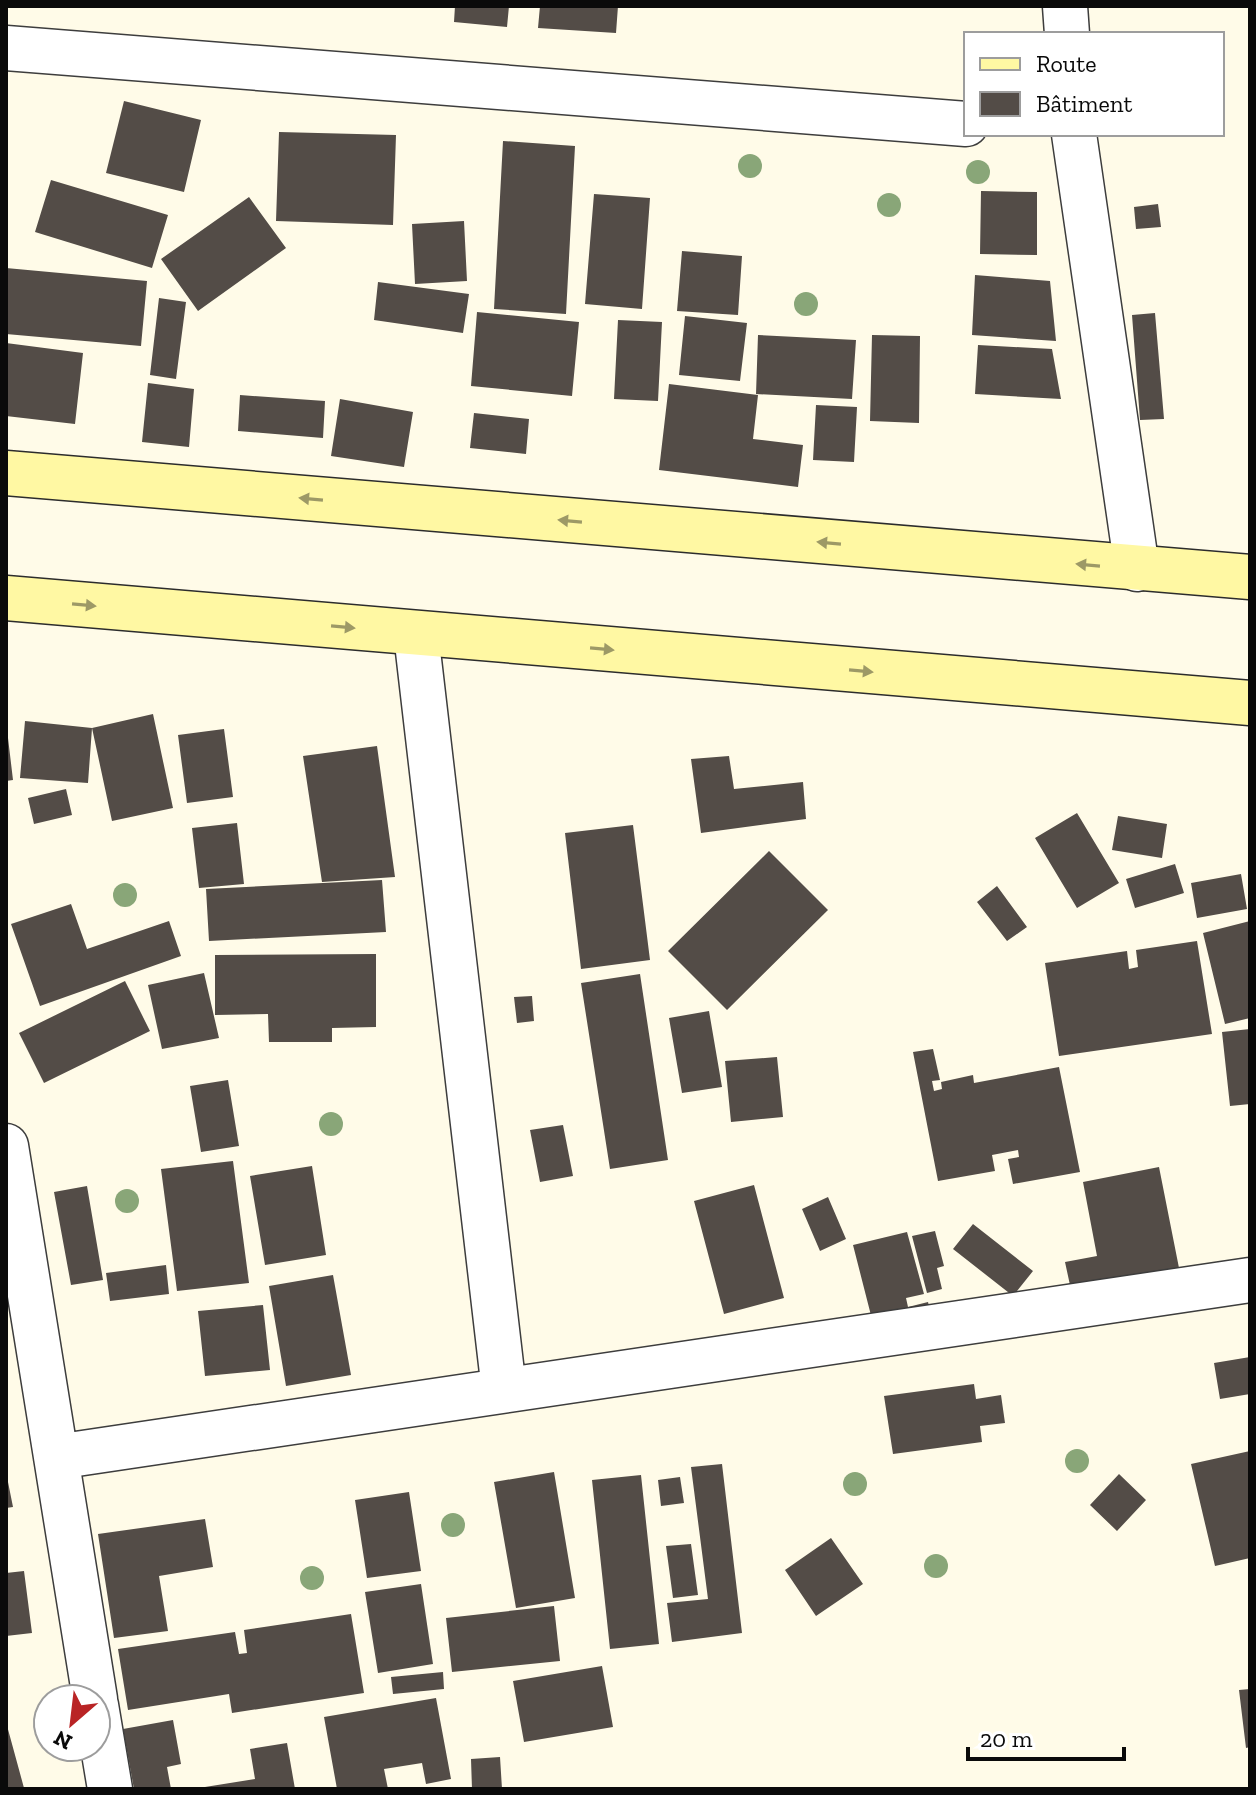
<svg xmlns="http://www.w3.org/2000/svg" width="1256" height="1795" font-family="'Zilla Slab',serif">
<rect width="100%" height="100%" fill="#fffbe8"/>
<!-- building -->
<path fill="#534c47" d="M 455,6 L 509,6 L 507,27 L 454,22 Z
M 540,6 L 618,6 L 616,33 L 538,28 Z
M 124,101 L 201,120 L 184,192 L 106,173 Z
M 279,132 L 396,135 L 393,225 L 276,221 Z
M 503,141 L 575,146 L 566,314 L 494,309 Z
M 51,180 L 168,215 L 152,268 L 35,232 Z
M 981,191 L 1037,192 L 1037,255 L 980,254 Z
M 594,194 L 650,198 L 642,309 L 585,304 Z
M 249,197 L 286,248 L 198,311 L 161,259 Z
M 1158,204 L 1161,227 L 1136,229 L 1134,207 Z
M 464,221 L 467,281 L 415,284 L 412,224 Z
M 682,251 L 742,256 L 738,315 L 677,311 Z
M 6,268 L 147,281 L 141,346 L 6,334 Z
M 975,275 L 1050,281 L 1056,341 L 972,335 Z
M 378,282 L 469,294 L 463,333 L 374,320 Z
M 159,298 L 186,302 L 176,379 L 150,375 Z
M 477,312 L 579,322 L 572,396 L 471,386 Z
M 1155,313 L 1164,419 L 1140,420 L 1132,315 Z
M 685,316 L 747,323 L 740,381 L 679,375 Z
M 618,320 L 662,322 L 658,401 L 614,399 Z
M 758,335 L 856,340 L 852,399 L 756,394 Z
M 872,335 L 920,336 L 919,423 L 870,421 Z
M 6,343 L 83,353 L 75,424 L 6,416 Z
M 978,345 L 1052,349 L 1061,399 L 975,394 Z
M 148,383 L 194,389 L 189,447 L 142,442 Z
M 669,384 L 758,395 L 753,439 L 803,445 L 798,487 L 659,470 Z
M 240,395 L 325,401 L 323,438 L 238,431 Z
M 340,399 L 413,412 L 404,467 L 331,456 Z
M 816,405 L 857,407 L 854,462 L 813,460 Z
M 474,413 L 529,419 L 526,454 L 470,448 Z
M 153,714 L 173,808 L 112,821 L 92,728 Z
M 25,721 L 92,728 L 88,783 L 20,778 Z
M 224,729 L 233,797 L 187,803 L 178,735 Z
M 6,738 L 8,738 L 13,780 L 6,781 Z
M 377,746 L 395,877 L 322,882 L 303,756 Z
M 729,756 L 734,789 L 803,782 L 806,819 L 701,833 L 691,759 Z
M 66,789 L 72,815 L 34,824 L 28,798 Z
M 1077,813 L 1119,883 L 1077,908 L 1035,838 Z
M 1118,816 L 1167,824 L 1162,858 L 1112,850 Z
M 237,823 L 244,884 L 199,888 L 192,828 Z
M 633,825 L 650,960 L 581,969 L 565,833 Z
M 769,851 L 828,910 L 727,1010 L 668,951 Z
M 1175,864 L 1184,893 L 1135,908 L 1126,879 Z
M 1241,874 L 1247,909 L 1197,918 L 1191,883 Z
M 382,880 L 386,932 L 209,941 L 206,889 Z
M 997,886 L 1027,927 L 1007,941 L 977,902 Z
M 71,904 L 87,949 L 169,921 L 181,956 L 40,1006 L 11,924 Z
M 1250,921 L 1250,1018 L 1225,1024 L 1203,933 Z
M 1197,941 L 1212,1034 L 1059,1056 L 1045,963 L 1127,951 L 1129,969 L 1138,967 L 1136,950 Z
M 376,954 L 376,1027 L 332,1028 L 332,1042 L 269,1042 L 268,1014 L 215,1015 L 215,955 Z
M 204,973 L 219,1038 L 162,1049 L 148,985 Z
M 640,974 L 668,1160 L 610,1169 L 581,983 Z
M 125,981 L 150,1031 L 44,1083 L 19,1033 Z
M 532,996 L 534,1021 L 517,1023 L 514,997 Z
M 709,1011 L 722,1087 L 682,1093 L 669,1018 Z
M 1250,1029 L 1250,1104 L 1230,1106 L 1222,1032 Z
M 933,1049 L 940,1080 L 932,1081 L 934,1091 L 942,1089 L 941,1082 L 973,1075 L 974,1083 L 1059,1067 L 1080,1172 L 1013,1184 L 1008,1159 L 1019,1157 L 1018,1150 L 992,1155 L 995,1171 L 938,1181 L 913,1052 Z
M 777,1057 L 783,1117 L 731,1122 L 725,1061 Z
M 228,1080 L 239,1146 L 201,1152 L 190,1086 Z
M 563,1125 L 573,1176 L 540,1182 L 530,1130 Z
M 233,1161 L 249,1283 L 177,1291 L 161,1169 Z
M 312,1166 L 326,1255 L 265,1265 L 250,1176 Z
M 1159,1167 L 1181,1278 L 1073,1299 L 1065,1262 L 1097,1256 L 1083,1182 Z
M 754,1185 L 784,1298 L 724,1314 L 694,1201 Z
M 87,1186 L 103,1280 L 71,1285 L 54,1192 Z
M 828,1197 L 846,1239 L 820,1251 L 802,1209 Z
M 973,1224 L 1033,1271 L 1013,1296 L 953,1249 Z
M 935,1231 L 944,1266 L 937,1268 L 942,1289 L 927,1293 L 912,1236 Z
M 907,1232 L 924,1294 L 906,1298 L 908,1307 L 928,1302 L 932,1317 L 875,1331 L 853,1245 Z
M 166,1265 L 169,1294 L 110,1301 L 106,1273 Z
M 333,1275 L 351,1375 L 286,1386 L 269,1286 Z
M 263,1305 L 270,1370 L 205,1376 L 198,1311 Z
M 1250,1357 L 1250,1394 L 1220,1399 L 1214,1363 Z
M 974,1384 L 976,1399 L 1001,1395 L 1005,1423 L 980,1426 L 982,1442 L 893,1454 L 884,1396 Z
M 1250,1451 L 1250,1558 L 1215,1566 L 1191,1464 Z
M 722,1464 L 742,1633 L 672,1642 L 667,1603 L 708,1599 L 691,1467 Z
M 554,1472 L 575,1598 L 516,1608 L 494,1482 Z
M 1119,1474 L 1146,1500 L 1117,1531 L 1090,1505 Z
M 641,1475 L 659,1644 L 610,1649 L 592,1480 Z
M 6,1477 L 7,1477 L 13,1507 L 6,1508 Z
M 680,1477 L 684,1503 L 661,1506 L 658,1480 Z
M 409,1492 L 421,1571 L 367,1578 L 355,1500 Z
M 205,1519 L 213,1567 L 159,1576 L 168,1631 L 114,1638 L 98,1534 Z
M 831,1538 L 863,1584 L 816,1616 L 785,1570 Z
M 691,1544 L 698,1595 L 673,1598 L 666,1546 Z
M 24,1571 L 32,1633 L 6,1636 L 6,1573 Z
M 421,1584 L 433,1664 L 378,1673 L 365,1592 Z
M 554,1606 L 560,1661 L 452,1672 L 446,1618 Z
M 351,1614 L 364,1693 L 232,1713 L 229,1694 L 128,1710 L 118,1649 L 235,1632 L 239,1654 L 247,1653 L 244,1630 Z
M 602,1666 L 613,1727 L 524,1742 L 513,1681 Z
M 443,1672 L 444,1689 L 393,1694 L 391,1677 Z
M 1250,1689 L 1250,1747 L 1246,1748 L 1239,1690 Z
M 436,1698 L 451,1779 L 426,1784 L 422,1763 L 384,1769 L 388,1789 L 337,1789 L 324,1717 Z
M 173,1720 L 181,1764 L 167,1767 L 171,1789 L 134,1789 L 123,1729 Z
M 6,1722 L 24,1788 L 19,1789 L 6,1789 Z
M 287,1743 L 295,1789 L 205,1789 L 205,1787 L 255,1779 L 250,1749 Z
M 500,1757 L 502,1789 L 472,1789 L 471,1759 Z"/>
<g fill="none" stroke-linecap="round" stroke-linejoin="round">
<defs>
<path id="street" d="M 1065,6 L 1067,34
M 6,48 L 966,124
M 1074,134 L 1137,569
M 416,634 L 504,1390
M 6,1146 L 95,1699
M 56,1457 L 1250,1280
M 96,1705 L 110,1789"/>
<path id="secondary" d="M 6,473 L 1250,577
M 6,598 L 1250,703"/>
</defs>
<!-- street casing -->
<use href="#street" stroke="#3d3d3d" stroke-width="47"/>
<!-- secondary casing -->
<use href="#secondary" stroke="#2c2c2c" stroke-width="47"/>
<!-- street -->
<use href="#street" stroke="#fff" stroke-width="44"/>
<!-- secondary -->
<use href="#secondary" stroke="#fff8a3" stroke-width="44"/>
</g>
<!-- trees -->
<g fill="#89a678">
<circle cx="750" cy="166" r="12"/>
<circle cx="978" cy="172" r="12"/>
<circle cx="889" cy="205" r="12"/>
<circle cx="806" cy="304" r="12"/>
<circle cx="125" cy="895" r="12"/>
<circle cx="331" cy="1124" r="12"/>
<circle cx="127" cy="1201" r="12"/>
<circle cx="1077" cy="1461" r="12"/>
<circle cx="855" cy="1484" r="12"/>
<circle cx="453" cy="1525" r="12"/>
<circle cx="936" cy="1566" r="12"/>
<circle cx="312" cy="1578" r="12"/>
</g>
<!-- one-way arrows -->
<defs><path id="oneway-solid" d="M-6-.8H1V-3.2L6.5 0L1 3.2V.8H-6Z" transform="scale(2)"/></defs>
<g fill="#9d9966">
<use href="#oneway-solid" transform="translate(311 499) rotate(-175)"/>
<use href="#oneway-solid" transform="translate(570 521) rotate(-175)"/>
<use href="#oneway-solid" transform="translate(829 543) rotate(-175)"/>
<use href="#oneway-solid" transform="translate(1088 565) rotate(-175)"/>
<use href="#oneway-solid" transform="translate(84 605) rotate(5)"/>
<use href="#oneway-solid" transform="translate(343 627) rotate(5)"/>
<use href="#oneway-solid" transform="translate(602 649) rotate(5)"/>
<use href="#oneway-solid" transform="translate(861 671) rotate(5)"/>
</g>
<!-- border -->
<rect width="1256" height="1795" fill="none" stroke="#0a0a0a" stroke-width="16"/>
<!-- legend -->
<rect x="964" y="32" width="260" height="104" fill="#ffffff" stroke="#9d9d9d" stroke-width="2"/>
<rect x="980" y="58" width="40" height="12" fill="#fff8a3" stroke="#9d9d9d" stroke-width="2"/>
<text x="1036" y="72" font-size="24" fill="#0a0a0a">Route</text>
<rect x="980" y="92" width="40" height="24" fill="#534c47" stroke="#9d9d9d" stroke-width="2"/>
<text x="1036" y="112" font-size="24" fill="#0a0a0a">Bâtiment</text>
<!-- north arrow -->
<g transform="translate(72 1723) rotate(208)"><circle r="38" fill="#ffffff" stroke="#9d9d9d" stroke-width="2"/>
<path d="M0-6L14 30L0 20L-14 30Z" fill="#b92425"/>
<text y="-12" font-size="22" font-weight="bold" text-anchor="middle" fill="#0a0a0a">N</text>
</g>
<!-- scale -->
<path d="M968 1747v12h156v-12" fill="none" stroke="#0a0a0a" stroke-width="4"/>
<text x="980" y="1747" font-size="24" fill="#0a0a0a" stroke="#ffffff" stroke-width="6" paint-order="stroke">20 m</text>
</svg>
